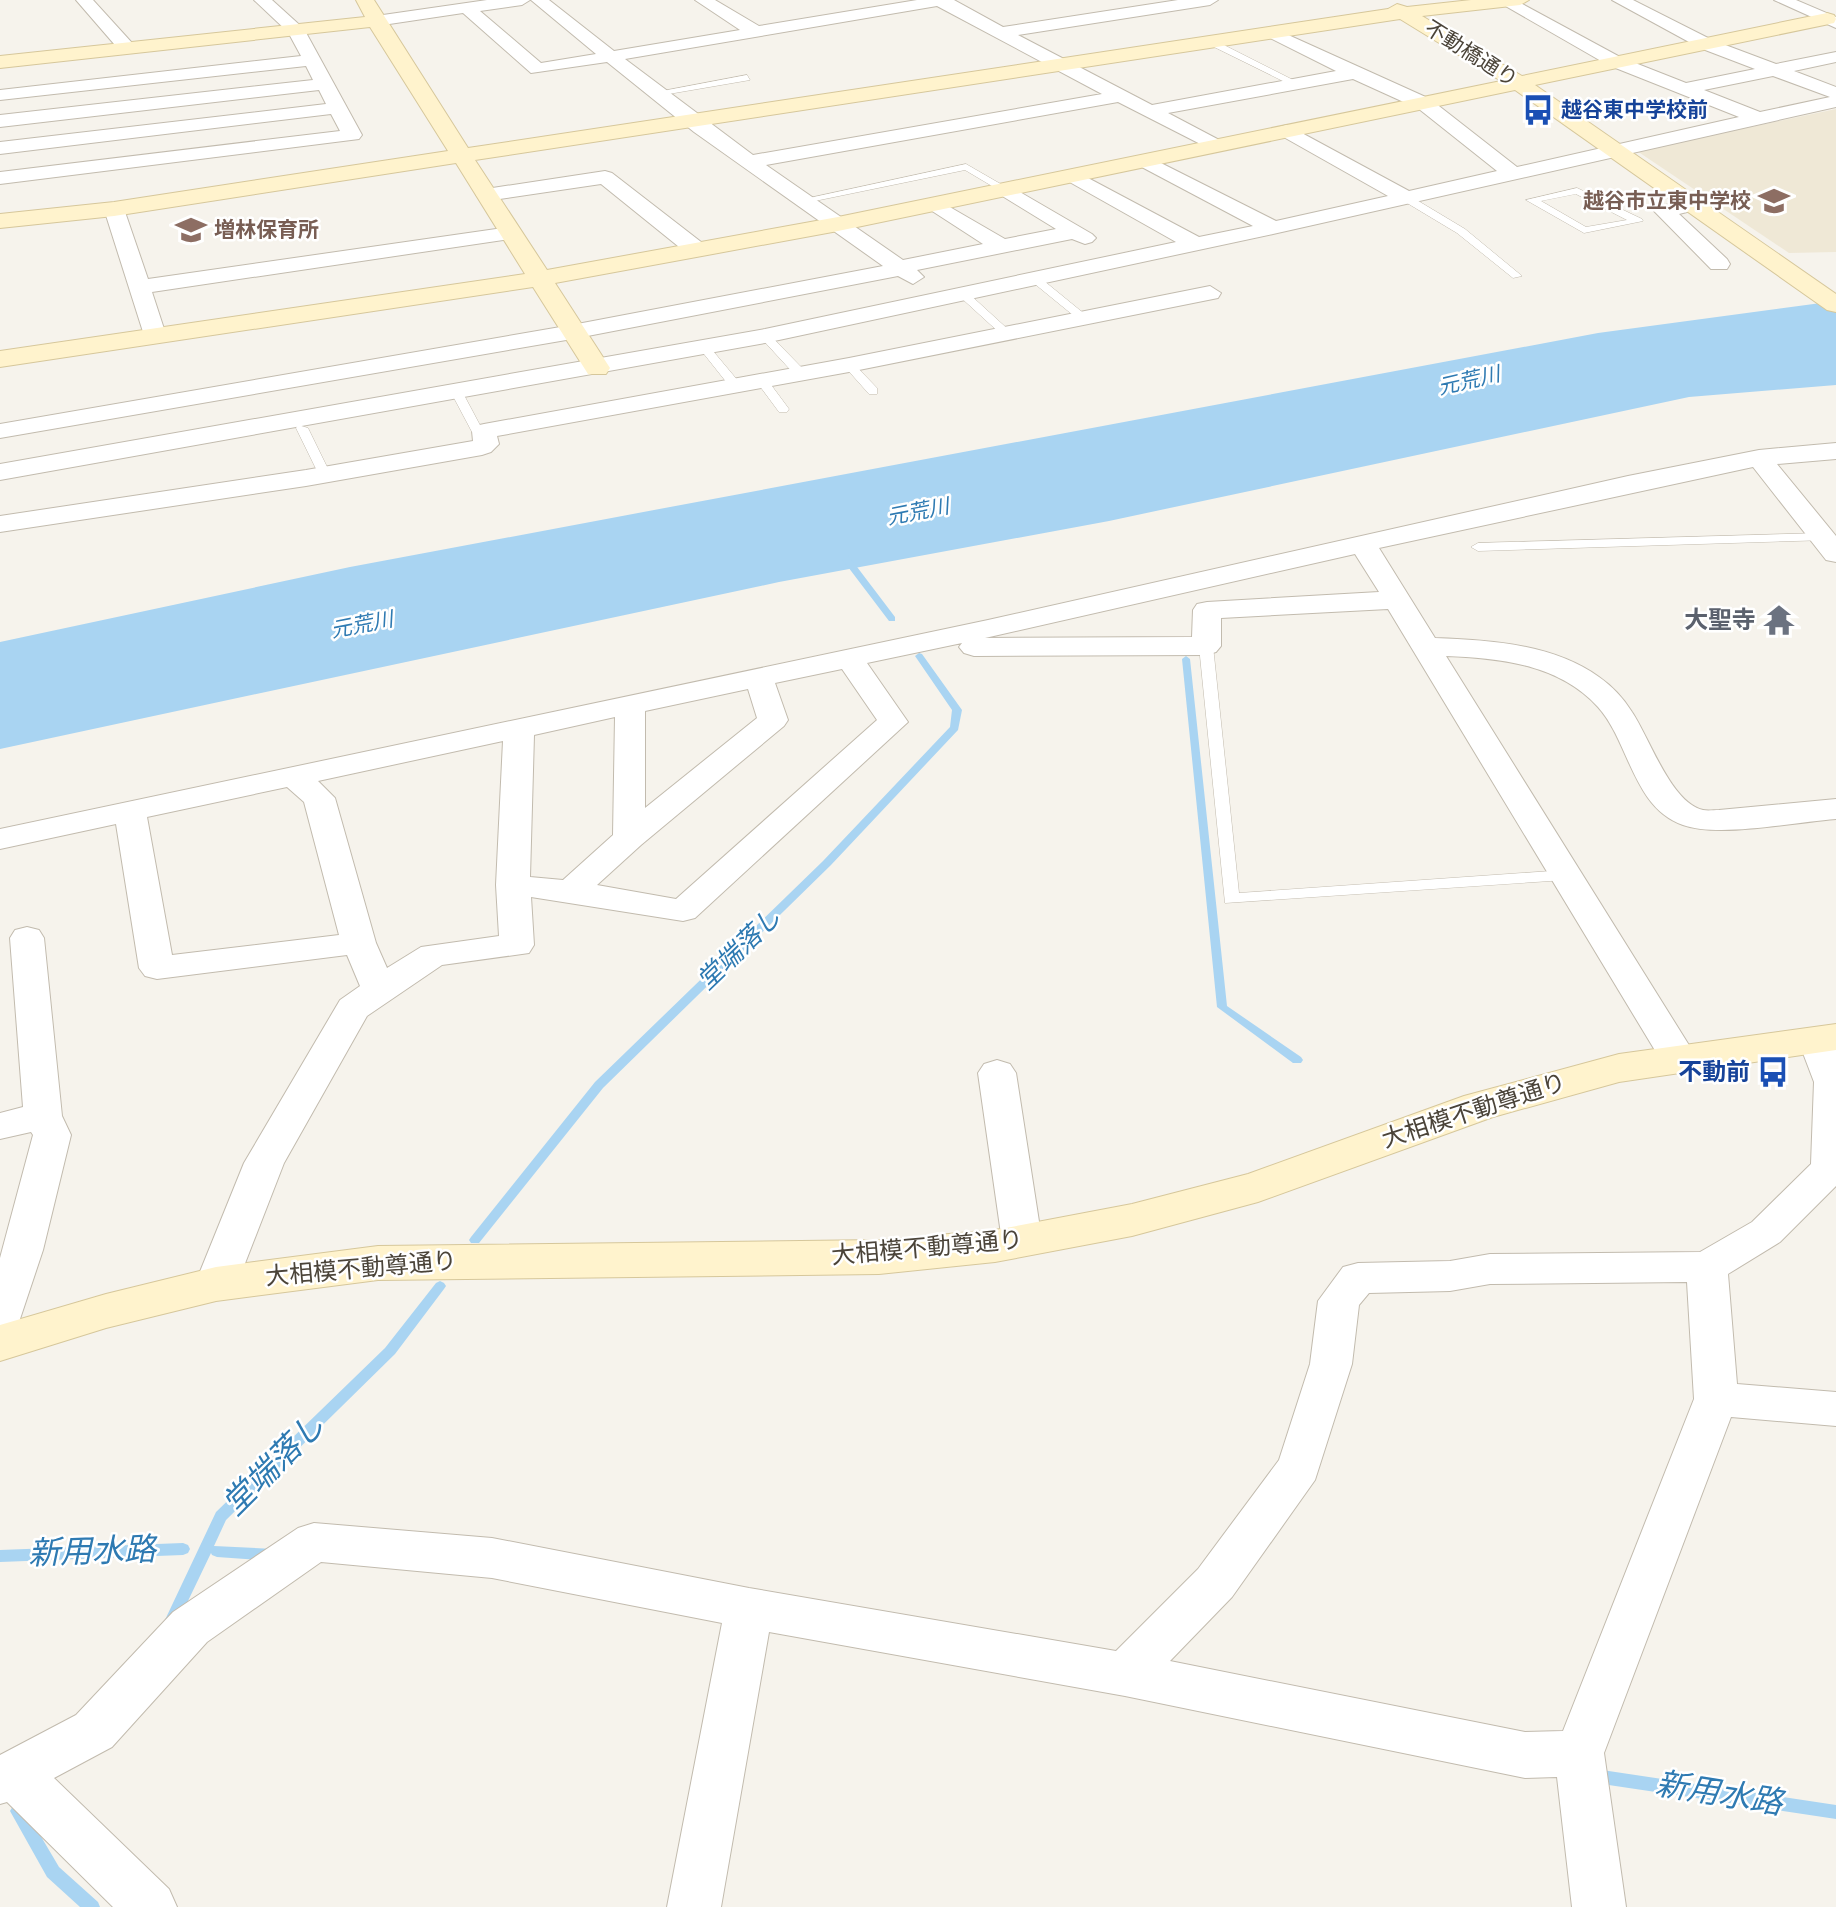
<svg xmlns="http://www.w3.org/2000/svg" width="1836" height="1907" font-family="'Varela Round','Noto Sans JP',sans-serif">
<rect width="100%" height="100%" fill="#f6f3ec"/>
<!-- education -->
<path fill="#efe8d6" d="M 1836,109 L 1836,252 L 1789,253 L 1637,151 Z"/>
<!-- water -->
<path fill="#a9d4f2" d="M 1836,301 L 1836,385 L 1689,397 L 1109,521 L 779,582 L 0,749 L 0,642 L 350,567 L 1598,333 Z"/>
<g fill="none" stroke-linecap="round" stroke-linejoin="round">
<!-- stream -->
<path fill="#a9d4f2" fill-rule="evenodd" d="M 842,555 L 848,555 L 895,617 L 895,621 L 889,621 L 842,559 Z
M 919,653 L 922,654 L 962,710 L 958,730 L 831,865 L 603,1088 L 479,1243 L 471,1243 L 469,1240 L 471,1237 L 595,1082 L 823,861 L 950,727 L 952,710 L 915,656 Z
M 1186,656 L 1190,659 L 1227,1006 L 1301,1057 L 1303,1060 L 1301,1063 L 1293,1063 L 1217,1007 L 1182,659 Z
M 440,1281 L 444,1283 L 446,1286 L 444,1289 L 395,1354 L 226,1520 L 214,1546 L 274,1549 L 279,1551 L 281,1555 L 279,1559 L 274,1561 L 217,1557 L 212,1555 L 211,1553 L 176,1626 L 171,1628 L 166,1626 L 164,1622 L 216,1512 L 385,1348 L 436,1283 Z
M 183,1543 L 188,1545 L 190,1549 L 188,1553 L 183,1555 L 0,1562 L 0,1550 Z
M 1602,1770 L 1836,1805 L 1836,1819 L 1602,1784 L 1597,1782 L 1594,1777 L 1597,1772 Z
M 18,1804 L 23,1806 L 59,1867 L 98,1902 L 100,1907 L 80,1907 L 47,1877 L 10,1811 L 13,1806 Z"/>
<defs>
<path id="lane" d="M 1208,40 L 1214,40 L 1301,84 L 1293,86 L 1208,44 Z
M 747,75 L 750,80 L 657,96 L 652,93 Z
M 966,164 L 1011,190 L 1002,192 L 965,170 L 805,203 L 800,200 Z
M 1577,188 L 1642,219 L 1643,221 L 1584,233 L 1526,200 ZM 1576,194 L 1627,220 L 1586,227 L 1541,201 Z
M 1402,196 L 1410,196 L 1465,229 L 1522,276 L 1513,278 L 1457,233 L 1402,200 Z
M 1030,276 L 1038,276 L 1087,316 L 1087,320 L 1079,320 L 1030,280 Z
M 958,291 L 966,291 L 1011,332 L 1011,336 L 1003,336 L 958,295 Z
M 761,334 L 769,334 L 804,370 L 804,376 L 796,376 L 761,338 Z
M 700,345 L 708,345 L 739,382 L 739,388 L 731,388 L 700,349 Z
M 845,363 L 853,363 L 877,388 L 877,394 L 869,394 L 845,367 Z
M 758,378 L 766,378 L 789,409 L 787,412 L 779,412 L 756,381 Z
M 456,395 L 464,395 L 481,427 L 491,433 L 489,436 L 472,432 L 454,398 Z
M 298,425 L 308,428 L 331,475 L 330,478 L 325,479 L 319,475 L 296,428 Z
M 1822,533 L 1827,534 L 1827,540 L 1478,551 L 1471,547 L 1478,543 Z
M 1206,642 L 1213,646 L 1239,893 L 1565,870 L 1573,875 L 1565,880 L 1225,903 L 1199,646 Z"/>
<path id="street" d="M 76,0 L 93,0 L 133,44 L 136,48 L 133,52 L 121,52 Z
M 254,0 L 272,0 L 304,29 L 362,135 L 359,139 L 0,184 L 0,172 L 340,131 L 331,114 L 0,154 L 0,142 L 326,104 L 319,90 L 0,127 L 0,115 L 313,80 L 306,66 L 0,100 L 0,90 L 301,56 L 288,32 Z
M 487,0 L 530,0 L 522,5 L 480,11 L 541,63 L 596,54 L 531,0 L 549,0 L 614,51 L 740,30 L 695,0 L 715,0 L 759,26 L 917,0 L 954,0 L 1003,27 L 1178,0 L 1218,0 L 1210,5 L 1018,35 L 1152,105 L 1336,71 L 1260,33 L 1263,29 L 1275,29 L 1430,99 L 1517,167 L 1739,117 L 1608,65 L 1495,0 L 1515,0 L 1620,57 L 1686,83 L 1755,69 L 1700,48 L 1612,0 L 1633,0 L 1712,40 L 1776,64 L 1836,52 L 1836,62 L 1794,71 L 1836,87 L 1836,107 L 1273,234 L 765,343 L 0,480 L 0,464 L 765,329 L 1176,242 L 1066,180 L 1063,176 L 1073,170 L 1199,237 L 1253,226 L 1138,165 L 1135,161 L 1138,157 L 1145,155 L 1276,221 L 1388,196 L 1280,135 L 1277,131 L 1280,127 L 1287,125 L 1409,191 L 1497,171 L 1419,109 L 1353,79 L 1168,113 L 1223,142 L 1226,146 L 1216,152 L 1118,102 L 766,165 L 903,260 L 983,244 L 929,209 L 926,205 L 936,199 L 1005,239 L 1056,229 L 999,194 L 996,190 L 1006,184 L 1092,234 L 1096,238 L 1092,242 L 1085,244 L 1072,239 L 917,270 L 924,277 L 913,284 L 898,276 L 572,339 L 0,438 L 0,424 L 572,325 L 883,266 L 694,132 L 607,62 L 531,73 L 463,13 L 376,26 L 368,21 L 376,16 ZM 937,6 L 1102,94 L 753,155 L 625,59 ZM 1773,76 L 1830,97 L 1760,112 L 1704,90 Z
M 1774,0 L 1796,0 L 1836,17 L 1836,28 Z
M 605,171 L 612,173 L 705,245 L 708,250 L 705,255 L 689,255 L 601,184 L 486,201 L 476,195 L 486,189 Z
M 1692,199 L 1702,205 L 1699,209 L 1679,214 L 1727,259 L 1730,264 L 1727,269 L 1711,269 L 1654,211 L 1657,207 Z
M 114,203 L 124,209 L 148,279 L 510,227 L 520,233 L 510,239 L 152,292 L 166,335 L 155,342 L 144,335 L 104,209 Z
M 1210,286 L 1221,293 L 1218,298 L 849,372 L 497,436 L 499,444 L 491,452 L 482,455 L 306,486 L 0,532 L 0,516 L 306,470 L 473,441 L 472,431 L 475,426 L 484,424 L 849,358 Z
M 1836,443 L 1836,459 L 1777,464 L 1836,536 L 1836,562 L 1826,560 L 1753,467 L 1379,548 L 1435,638 C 1490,640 1553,644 1599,677 C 1612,686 1624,699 1632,712 C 1649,737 1671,803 1703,810 C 1708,811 1714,810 1719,810 L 1836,799 L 1836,819 C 1796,822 1719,838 1683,825 C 1633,808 1629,741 1598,707 C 1559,664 1499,658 1446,656 L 1697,1058 L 1691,1067 L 1678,1070 L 1665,1067 L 1388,609 L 1221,618 L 1221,646 L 1216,652 L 1206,655 L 974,656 L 964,653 L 959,647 L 962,643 L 867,663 L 908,722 L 695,918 L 683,921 L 531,897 L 534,945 L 529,953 L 442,965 L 367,1016 L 284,1163 L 237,1284 L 231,1295 L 216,1299 L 201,1295 L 195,1284 L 244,1163 L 340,1000 L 360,986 L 347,955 L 157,979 L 145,976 L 139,968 L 116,824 L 0,849 L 0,829 L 988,620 L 1628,476 L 1759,450 ZM 1355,554 L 1379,592 L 1207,602 L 1197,604 L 1193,610 L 1192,637 L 985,638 ZM 842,669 L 877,720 L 676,899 L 597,885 L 641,845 L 784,726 L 788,720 L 775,683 ZM 748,689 L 757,718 L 645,808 L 645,711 ZM 615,717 L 613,835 L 563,880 L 530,877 L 534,735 ZM 503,741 L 496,885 L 499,936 L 421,947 L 387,968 L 376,943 L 335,798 L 318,781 ZM 287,787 L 304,802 L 339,935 L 172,955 L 147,817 Z
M 27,927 L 39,930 L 44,938 L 62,1116 L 71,1135 L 43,1250 L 15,1334 L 0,1339 L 0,1258 L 33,1135 L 31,1132 L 0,1139 L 0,1113 L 23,1107 L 10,938 L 15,930 Z
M 1816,1028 L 1829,1031 L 1836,1044 L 1836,1186 L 1780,1242 L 1728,1274 L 1737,1384 L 1836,1392 L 1836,1426 L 1731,1417 L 1604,1753 L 1626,1907 L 1572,1907 L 1557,1777 L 1525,1778 L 1125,1696 L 769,1632 L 721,1907 L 667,1907 L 722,1623 L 492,1578 L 321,1562 L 207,1642 L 112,1747 L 54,1778 L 169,1889 L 177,1907 L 113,1907 L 7,1802 L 0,1804 L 0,1755 L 76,1715 L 173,1612 L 298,1528 L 314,1523 L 492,1538 L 749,1588 L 1116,1651 L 1198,1569 L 1279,1460 L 1310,1364 L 1318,1301 L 1343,1267 L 1358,1263 L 1450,1261 L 1490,1254 L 1700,1252 L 1752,1222 L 1811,1164 L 1814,1082 L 1798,1040 L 1803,1031 ZM 1687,1282 L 1694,1399 L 1563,1731 L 1525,1732 L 1170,1661 L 1232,1597 L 1315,1480 L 1352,1364 L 1359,1305 L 1369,1293 L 1450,1291 L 1490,1284 Z
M 997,1060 L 1010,1064 L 1016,1073 L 1042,1241 L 1036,1251 L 1022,1256 L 1008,1251 L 1002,1241 L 978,1073 L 984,1064 Z"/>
<path id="secondary" d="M 356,0 L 374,0 L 468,148 L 1388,9 L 1397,4 L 1407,7 L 1471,0 L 1529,0 L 1520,5 L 1422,16 L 1522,76 L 1827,13 L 1834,15 L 1836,19 L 1834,23 L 1535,85 L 1836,294 L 1836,312 L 1827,310 L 1515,90 L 838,231 L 555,283 L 610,368 L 606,374 L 588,374 L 533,287 L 0,367 L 0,351 L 525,274 L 456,163 L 114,216 L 0,228 L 0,214 L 114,202 L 448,151 L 370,27 L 0,68 L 0,56 L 365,17 ZM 1400,19 L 1501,81 L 838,217 L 547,270 L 475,160 Z
M 1836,1024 L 1836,1050 L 1619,1082 L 1493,1117 L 1258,1202 L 1132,1236 L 995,1262 L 879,1274 L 378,1280 L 216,1301 L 106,1328 L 0,1361 L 0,1325 L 106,1294 L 216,1267 L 378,1246 L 879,1240 L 995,1230 L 1132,1204 L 1248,1174 L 1464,1096 L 1619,1054 Z"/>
</defs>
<!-- lane casing -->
<use href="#lane" stroke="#c2bbae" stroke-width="1"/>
<!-- street casing -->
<use href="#street" stroke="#c2bbae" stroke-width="2"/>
<!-- secondary casing -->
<use href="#secondary" stroke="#d6c79b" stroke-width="2"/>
<!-- lane -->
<use href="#lane" fill="#fff" fill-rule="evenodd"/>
<!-- street -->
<use href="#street" fill="#fff" fill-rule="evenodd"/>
<!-- secondary -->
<use href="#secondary" fill="#fff3cd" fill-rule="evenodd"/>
</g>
<!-- icons -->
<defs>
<symbol id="bus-bare" viewBox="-9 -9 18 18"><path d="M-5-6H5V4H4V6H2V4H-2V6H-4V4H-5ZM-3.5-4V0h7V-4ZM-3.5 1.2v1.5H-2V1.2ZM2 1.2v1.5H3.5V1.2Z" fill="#1a4fb4" stroke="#fff" stroke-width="2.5" paint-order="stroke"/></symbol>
<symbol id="school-bare" viewBox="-9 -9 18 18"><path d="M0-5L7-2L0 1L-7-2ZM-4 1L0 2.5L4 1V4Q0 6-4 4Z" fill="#8d6e63" stroke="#fff" stroke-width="2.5" paint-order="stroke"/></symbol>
<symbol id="temple-bare" viewBox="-9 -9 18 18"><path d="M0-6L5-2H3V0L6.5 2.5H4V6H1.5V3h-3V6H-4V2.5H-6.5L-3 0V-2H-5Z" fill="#6b7280" stroke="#fff" stroke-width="2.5" paint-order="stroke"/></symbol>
</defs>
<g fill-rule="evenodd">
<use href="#bus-bare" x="1516" y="88" width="44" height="44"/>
<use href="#school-bare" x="1752" y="179" width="44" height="44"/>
<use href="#school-bare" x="169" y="208" width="44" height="44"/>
<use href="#temple-bare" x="1757" y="598" width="44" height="44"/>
<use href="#bus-bare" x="1751" y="1050" width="44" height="44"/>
</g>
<g text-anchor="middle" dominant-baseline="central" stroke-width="5" stroke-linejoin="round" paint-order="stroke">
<!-- far-street labels -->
<g font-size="21" fill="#4b4439" stroke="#fff">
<text transform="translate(1471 54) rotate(32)">不動橋通り</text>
</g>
<!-- far-transit labels -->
<g font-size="21" font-weight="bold" fill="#164399" stroke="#fff" text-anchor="start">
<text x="1561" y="110">越谷東中学校前</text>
</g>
<!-- far-education labels -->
<g font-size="21" font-weight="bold" fill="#785e54" stroke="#fff" text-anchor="end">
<text x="1751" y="201">越谷市立東中学校</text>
<text x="214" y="230" text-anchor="start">増林保育所</text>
</g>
<!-- far-water labels -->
<g font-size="21" font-style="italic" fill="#2e7ab2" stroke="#fff">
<text transform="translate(1469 381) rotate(-13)">元荒川</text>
<text transform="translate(918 512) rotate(-11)">元荒川</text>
<text transform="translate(362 625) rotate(-11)">元荒川</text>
</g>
<!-- worship labels -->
<g font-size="24" font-weight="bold" fill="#5b616d" stroke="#fff" text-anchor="end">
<text x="1756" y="620">大聖寺</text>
</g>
<!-- transit labels -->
<g font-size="24" font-weight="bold" fill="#164399" stroke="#fff" text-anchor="end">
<text x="1750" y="1072">不動前</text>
</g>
<!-- street labels -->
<g font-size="24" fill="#4b4439" stroke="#fff">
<text transform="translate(1474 1111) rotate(-18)">大相模不動尊通り</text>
<text transform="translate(927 1248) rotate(-5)">大相模不動尊通り</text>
<text transform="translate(361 1269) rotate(-5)">大相模不動尊通り</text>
</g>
<!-- water labels -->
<g font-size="26" font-style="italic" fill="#2e7ab2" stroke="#fff">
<text transform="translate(739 949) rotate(-44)">堂端落し</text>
</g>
<!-- near-water labels -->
<g font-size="32" font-style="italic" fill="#2e7ab2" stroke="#fff">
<text transform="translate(274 1465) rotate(-45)">堂端落し</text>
<text transform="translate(92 1552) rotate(-2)">新用水路</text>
<text transform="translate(1719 1794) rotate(9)">新用水路</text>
</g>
</g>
</svg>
